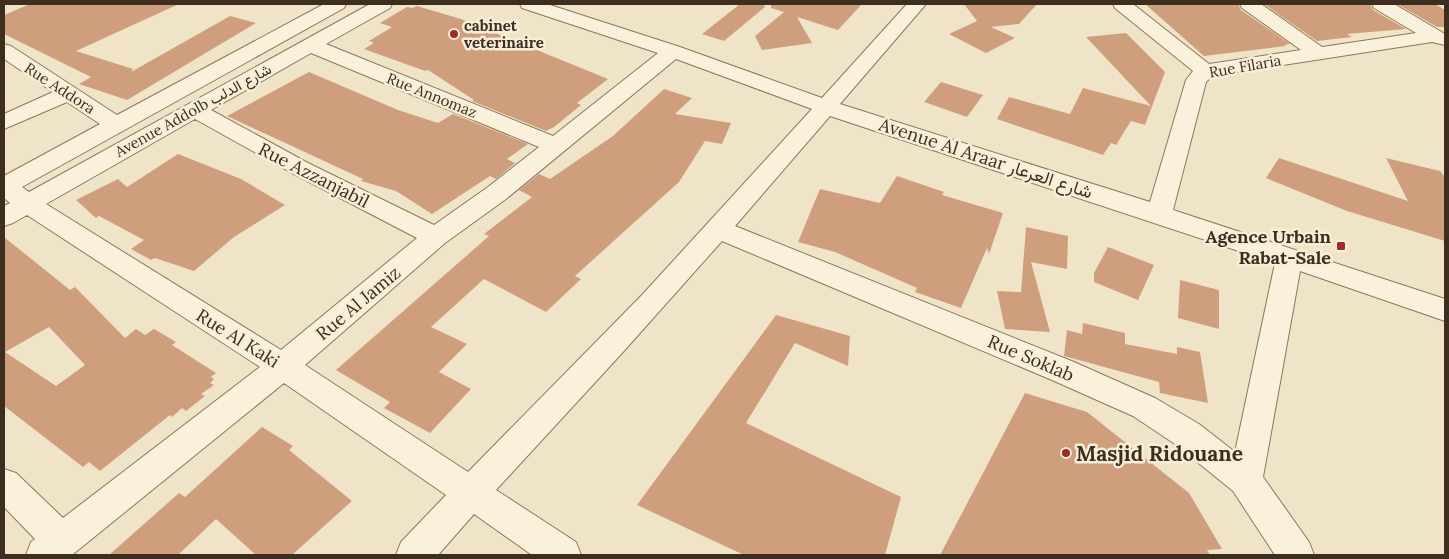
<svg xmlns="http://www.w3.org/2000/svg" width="1449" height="559" font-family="Lora,Vazirmatn,serif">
<rect width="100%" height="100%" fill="#f0e4c8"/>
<!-- building -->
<path fill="#cf9f7d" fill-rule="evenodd" d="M 30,4 L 179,4 L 76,51 L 133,69 L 131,72 L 230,16 L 256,23 L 127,100 L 79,84 L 91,77 L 4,34 L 4,15 Z
M 740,4 L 763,4 L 765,7 L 724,41 L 702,34 Z
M 771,4 L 862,4 L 838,30 L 797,17 L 812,43 L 762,50 L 755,36 L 784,12 L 771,8 Z
M 964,4 L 1037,4 L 1019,24 L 991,27 L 1015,38 L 986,53 L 949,34 L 977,21 Z
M 1145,4 L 1238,4 L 1241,10 L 1290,44 L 1284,45 L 1286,46 L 1204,56 Z
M 1264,4 L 1370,4 L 1373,10 L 1406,29 L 1347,34 L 1352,37 L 1317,41 Z
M 1397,4 L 1435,4 L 1445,10 L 1445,27 L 1437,27 Z
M 417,6 L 461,19 L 608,79 L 577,103 L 581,105 L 554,127 L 546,131 L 472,101 L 474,100 L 428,70 L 425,71 L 364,49 L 374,43 L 369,41 L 392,27 L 380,23 L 407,7 L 412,8 Z
M 1126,33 L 1165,72 L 1145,125 L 1131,121 L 1116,145 L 1111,143 L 1103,155 L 997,119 L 1009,97 L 1070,114 L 1083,88 L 1151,106 L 1086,37 Z
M 309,72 L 398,110 L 438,123 L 453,114 L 528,144 L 507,159 L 515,163 L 496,179 L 490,176 L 432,214 L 396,191 L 361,181 L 363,179 L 227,116 Z
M 941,82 L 983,95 L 967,117 L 924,102 Z
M 664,89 L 692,98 L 675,114 L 731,123 L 722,144 L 705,141 L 679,182 L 575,276 L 581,279 L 546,312 L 484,279 L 431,327 L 467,344 L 439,372 L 471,389 L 430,433 L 384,408 L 390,402 L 336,370 L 489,236 L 484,234 L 532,197 L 519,190 L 539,174 L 550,179 L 613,136 Z
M 178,154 L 241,179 L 285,205 L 234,237 L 194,271 L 155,258 L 151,260 L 131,249 L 144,240 L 99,216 L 96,218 L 76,200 L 118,179 L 127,187 Z
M 1279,158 L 1408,201 L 1386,158 L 1440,171 L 1445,177 L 1445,241 L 1347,211 L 1266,178 Z
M 897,176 L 944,192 L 942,195 L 1003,213 L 989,254 L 987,248 L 961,308 L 915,292 L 917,288 L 835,252 L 798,242 L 820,189 L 880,203 Z
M 1026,227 L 1068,236 L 1067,269 L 1031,262 L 1050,332 L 1005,329 L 997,291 L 1021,292 Z
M 4,237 L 70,290 L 75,287 L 125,338 L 136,329 L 145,335 L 154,329 L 176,342 L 172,345 L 216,373 L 211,377 L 214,379 L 210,383 L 214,385 L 201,394 L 205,396 L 186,411 L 182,408 L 172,417 L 170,415 L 100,471 L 89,462 L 83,467 L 4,406 ZM 49,327 L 85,365 L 56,386 L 5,352 Z
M 1108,247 L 1154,265 L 1138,300 L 1094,282 L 1094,273 Z
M 1180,280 L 1219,290 L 1219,329 L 1178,318 Z
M 776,315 L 850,336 L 848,366 L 795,343 L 746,423 L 901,497 L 885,555 L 744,555 L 637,505 Z
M 1083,323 L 1125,333 L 1125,344 L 1177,354 L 1177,347 L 1200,352 L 1208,403 L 1160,393 L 1159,382 L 1064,356 L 1067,330 L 1082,334 Z
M 1025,393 L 1087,412 L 1189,493 L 1222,549 L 1207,550 L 1210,555 L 940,555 Z
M 262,427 L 293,446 L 289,450 L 352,501 L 292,555 L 256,555 L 216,519 L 178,555 L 109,555 L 179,493 L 185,497 Z"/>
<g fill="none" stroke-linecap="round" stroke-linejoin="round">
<defs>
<path id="minor" d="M 324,4 L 346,4 L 344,8 L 22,187 L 29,192 L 370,4 L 392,4 L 390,8 L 326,44 L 553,136 L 658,53 L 522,8 L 520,4 L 547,4 L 680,47 L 822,98 L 907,4 L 926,4 L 840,104 L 1150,202 L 1186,80 L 1193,71 L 1115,8 L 1113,4 L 1133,4 L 1209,64 L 1301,50 L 1242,8 L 1240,4 L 1261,4 L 1322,47 L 1416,33 L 1374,8 L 1372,4 L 1394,4 L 1445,34 L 1445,45 L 1432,42 L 1212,76 L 1206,82 L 1173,210 L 1445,299 L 1445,321 L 1300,271 L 1263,477 L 1309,542 L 1314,555 L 1275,555 L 1233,491 L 1175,444 L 1133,416 L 1052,380 L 722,241 L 623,352 L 496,490 L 576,542 L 581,555 L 532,555 L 474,514 L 438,555 L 396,555 L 401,542 L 446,495 L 284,383 L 72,555 L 26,555 L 31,542 L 35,539 L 4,507 L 4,469 L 16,473 L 63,518 L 260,367 L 27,215 L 13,223 L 4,226 L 4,206 L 10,203 L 4,198 L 4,176 L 100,124 L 67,102 L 4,129 L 4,114 L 53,92 L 4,59 L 4,44 L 11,46 L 117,115 ZM 311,53 L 539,147 L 488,187 L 434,225 L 308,163 L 211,110 ZM 676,59 L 812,109 L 642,295 L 468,472 L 305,365 L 445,243 L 506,199 ZM 830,116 L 1275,263 L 1235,452 L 1199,424 L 1155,398 L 1074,362 L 735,226 ZM 195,119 L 292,173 L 417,238 L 281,350 L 46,204 Z"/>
</defs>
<!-- minor casing -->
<use href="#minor" stroke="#8d765c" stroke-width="2"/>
<!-- minor -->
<use href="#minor" fill="#faf1dc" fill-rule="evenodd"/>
</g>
<!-- markers -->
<g fill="#9e2a2b" stroke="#f7eed8" stroke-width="2">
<circle cx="454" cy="34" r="5"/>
<rect x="1336" y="241" width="10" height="10" rx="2.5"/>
<circle cx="1066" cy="453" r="5"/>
</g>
<g text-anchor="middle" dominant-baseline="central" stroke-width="5" stroke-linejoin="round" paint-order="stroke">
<!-- far-poi labels -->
<g font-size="15" font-weight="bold" fill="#3d2e20" stroke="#f7eed8" text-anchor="start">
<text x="464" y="25">cabinet<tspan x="464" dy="17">veterinaire</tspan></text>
</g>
<!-- far-street labels -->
<g font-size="15" fill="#3d2e20" stroke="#f7eed8">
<text transform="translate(1245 66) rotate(-10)">Rue Filaria</text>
<text transform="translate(60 88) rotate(33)">Rue Addora</text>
<text transform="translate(432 95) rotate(22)">Rue Annomaz</text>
<text transform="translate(193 110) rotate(-29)">Avenue Addolb شارع الدلب</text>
</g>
<!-- street labels -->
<g font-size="18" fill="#3d2e20" stroke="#f7eed8">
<text transform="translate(986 158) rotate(18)">Avenue Al Araar شارع العرعار</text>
<text transform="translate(314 175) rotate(27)">Rue Azzanjabil</text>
<text transform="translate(358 303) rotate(-40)">Rue Al Jamiz</text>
<text transform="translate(238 338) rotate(32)">Rue Al Kaki</text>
<text transform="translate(1031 358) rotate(23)">Rue Soklab</text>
</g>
<!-- poi labels -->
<g font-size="18" font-weight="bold" fill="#3d2e20" stroke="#f7eed8" text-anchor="end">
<text x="1331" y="236">Agence Urbain<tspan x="1331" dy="21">Rabat-Sale</tspan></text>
</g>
<!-- near-poi labels -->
<g font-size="21" font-weight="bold" fill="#3d2e20" stroke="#f7eed8" text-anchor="start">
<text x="1076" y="453">Masjid Ridouane</text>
</g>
</g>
<!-- border -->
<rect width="1449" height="559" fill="none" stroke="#3d2e20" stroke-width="10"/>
</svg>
